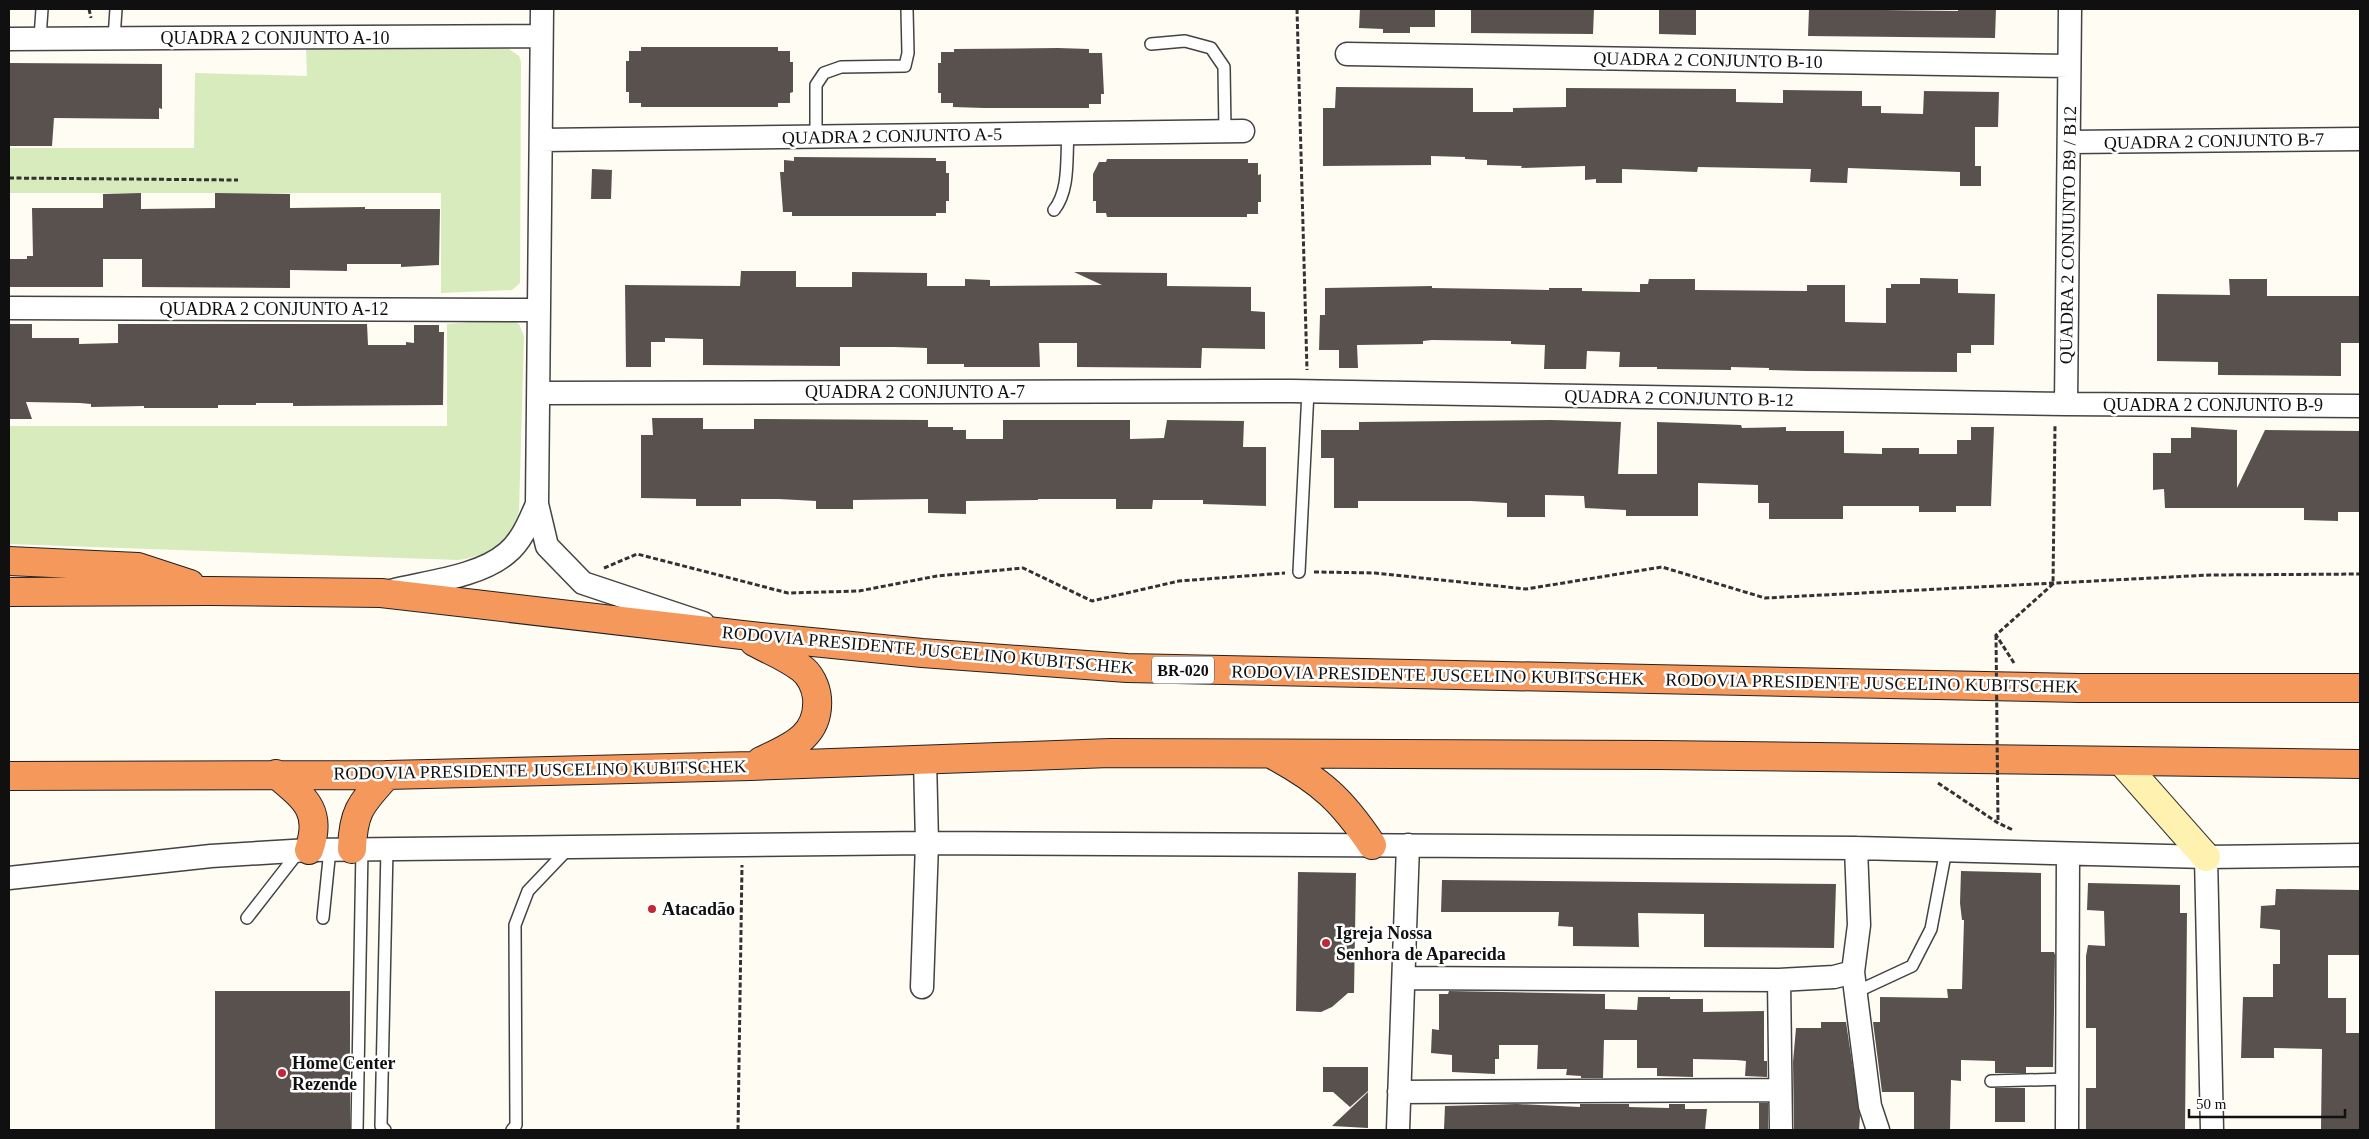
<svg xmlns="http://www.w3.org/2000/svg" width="2369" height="1139" font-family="Georgia,serif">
<rect width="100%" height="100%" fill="#fffcf4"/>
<!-- green -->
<path fill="#d7ebbc" d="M 306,47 L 509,49 L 519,56 L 521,62 L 520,283 L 512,290 L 441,293 L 441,193 L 9,193 L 9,148 L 194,148 L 195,73 L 307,76 Z
M 508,319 L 519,324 L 524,336 L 519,511 C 512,541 487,556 458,560 L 9,544 L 9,426 L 447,426 L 447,324 Z"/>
<!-- building -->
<path fill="#59514d" d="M 1360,9 L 1435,9 L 1435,27 L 1410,27 L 1410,33 L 1383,33 L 1383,29 L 1359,28 Z
M 1471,9 L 1594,9 L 1593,34 L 1471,33 Z
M 1659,9 L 1696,9 L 1696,35 L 1659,34 Z
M 1809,9 L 1958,11 L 1958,9 L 1996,9 L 1995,38 L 1808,36 Z
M 641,47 L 778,47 L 778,51 L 790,51 L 790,62 L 793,62 L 793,92 L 790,93 L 790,103 L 778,103 L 778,107 L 641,107 L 641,103 L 629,103 L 629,92 L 626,92 L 626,61 L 629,61 L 629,51 L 641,51 Z
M 1058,48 L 1089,49 L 1089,53 L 1102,53 L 1104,94 L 1101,94 L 1101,104 L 1089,104 L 1089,108 L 984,108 L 953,107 L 953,103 L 941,103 L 941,93 L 938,93 L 938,63 L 941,63 L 941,52 L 954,52 L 954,49 Z
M 9,63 L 162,64 L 162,109 L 159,108 L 159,119 L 54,118 L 52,146 L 9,146 Z
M 1336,87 L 1473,88 L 1473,112 L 1513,112 L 1513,108 L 1566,107 L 1566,88 L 1736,89 L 1736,102 L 1783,103 L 1783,90 L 1862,91 L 1862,106 L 1881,106 L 1881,113 L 1923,114 L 1924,91 L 1999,92 L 1998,127 L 1975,127 L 1975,166 L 1981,166 L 1981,186 L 1960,186 L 1960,172 L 1848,168 L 1847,183 L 1810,182 L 1811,169 L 1698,167 L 1697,172 L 1622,169 L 1622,183 L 1596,183 L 1596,179 L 1585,180 L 1585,166 L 1521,168 L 1522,166 L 1487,165 L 1487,160 L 1465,159 L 1465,157 L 1431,156 L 1431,165 L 1323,166 L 1323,108 L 1335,108 Z
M 794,157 L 936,158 L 936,161 L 946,161 L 946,173 L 949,173 L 949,201 L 946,201 L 946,213 L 936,213 L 936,216 L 792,216 L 792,212 L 783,212 L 780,172 L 784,172 L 784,160 L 794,161 Z
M 1107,159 L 1248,159 L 1248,163 L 1258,163 L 1258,175 L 1261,174 L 1261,202 L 1258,202 L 1258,214 L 1247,214 L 1247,217 L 1107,217 L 1106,213 L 1096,213 L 1096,201 L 1093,201 L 1093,174 L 1099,162 L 1106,162 Z
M 592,169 L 612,170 L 611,199 L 591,199 Z
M 141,193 L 141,209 L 215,208 L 215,193 L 290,194 L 290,208 L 365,207 L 365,209 L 440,209 L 439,265 L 401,267 L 401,264 L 347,264 L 347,271 L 290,270 L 290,288 L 142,287 L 142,259 L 103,259 L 103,287 L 9,287 L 9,259 L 27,259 L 27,256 L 33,256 L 32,208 L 103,208 L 103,194 Z
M 741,271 L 796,271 L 796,287 L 852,287 L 852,272 L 927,273 L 927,286 L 965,286 L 965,279 L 990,280 L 990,286 L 1102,285 L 1074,272 L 1167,273 L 1167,286 L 1251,287 L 1251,311 L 1265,312 L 1265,349 L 1202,348 L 1201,368 L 1077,367 L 1077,343 L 1039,343 L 1040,367 L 964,367 L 964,364 L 927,364 L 927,348 L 894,347 L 840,347 L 840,366 L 703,365 L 703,339 L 665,338 L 665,342 L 651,342 L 651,367 L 626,367 L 625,285 L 740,286 Z
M 1920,278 L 1958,279 L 1958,293 L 1995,294 L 1994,345 L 1971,345 L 1971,353 L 1957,353 L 1957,372 L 1806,371 L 1769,370 L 1769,368 L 1731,367 L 1731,370 L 1657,369 L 1657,367 L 1619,367 L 1620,352 L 1587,351 L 1586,369 L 1544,369 L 1545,345 L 1511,344 L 1511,341 L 1432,340 L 1423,341 L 1423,344 L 1357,345 L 1358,368 L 1339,368 L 1339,350 L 1319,350 L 1320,315 L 1325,315 L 1325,288 L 1432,286 L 1432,288 L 1549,290 L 1549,288 L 1582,288 L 1582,291 L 1640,292 L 1640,284 L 1648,284 L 1649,279 L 1695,279 L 1695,290 L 1807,291 L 1807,285 L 1845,285 L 1845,322 L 1886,323 L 1886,288 L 1891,288 L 1891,284 L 1920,284 Z
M 2229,279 L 2267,279 L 2267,296 L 2360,296 L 2360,343 L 2341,343 L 2341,376 L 2218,375 L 2218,362 L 2157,361 L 2157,294 L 2230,295 Z
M 9,324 L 32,324 L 32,338 L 79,338 L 79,344 L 118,343 L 118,324 L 367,324 L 368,345 L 406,345 L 406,342 L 414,343 L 414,325 L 439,325 L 439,332 L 444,332 L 443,405 L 293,406 L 293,403 L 256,403 L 256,405 L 218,405 L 218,408 L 144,408 L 144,406 L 91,407 L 91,404 L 80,403 L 26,402 L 32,419 L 9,419 Z
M 652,418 L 703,418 L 703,429 L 754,429 L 754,419 L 928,420 L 928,427 L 953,427 L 953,430 L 966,430 L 966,439 L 1003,439 L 1003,420 L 1130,420 L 1130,439 L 1164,438 L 1167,420 L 1244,421 L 1243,447 L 1266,447 L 1266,506 L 1203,504 L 1203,500 L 1153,500 L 1152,509 L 1116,509 L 1116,499 L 1038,499 L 1038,500 L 966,501 L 966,514 L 928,513 L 928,499 L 853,500 L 853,509 L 816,509 L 816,501 L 779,499 L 741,499 L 741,506 L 696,506 L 696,499 L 641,498 L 641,435 L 653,435 Z
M 1551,420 L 1621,422 L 1618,474 L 1657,474 L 1657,422 L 1741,425 L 1742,428 L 1786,427 L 1786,431 L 1844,431 L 1844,453 L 1882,454 L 1882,448 L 1919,448 L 1919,454 L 1957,454 L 1957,440 L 1971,440 L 1971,427 L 1994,427 L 1991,506 L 1956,506 L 1956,512 L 1919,512 L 1919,506 L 1843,506 L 1843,519 L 1769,519 L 1769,503 L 1758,503 L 1758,485 L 1698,483 L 1698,516 L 1626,516 L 1626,510 L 1585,508 L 1584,496 L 1545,495 L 1545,517 L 1507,517 L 1507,503 L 1471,501 L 1358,501 L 1358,508 L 1334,508 L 1334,458 L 1321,458 L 1321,430 L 1359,430 L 1359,422 Z
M 2191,427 L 2237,430 L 2237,488 L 2265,430 L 2360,431 L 2360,512 L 2338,512 L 2338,521 L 2304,520 L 2304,508 L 2165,508 L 2164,489 L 2153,490 L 2153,453 L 2171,453 L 2171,438 L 2191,438 Z
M 1961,871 L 2041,873 L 2041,952 L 2054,952 L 2055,955 L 2053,1067 L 2026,1067 L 2026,1073 L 1995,1073 L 1995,1061 L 1961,1060 L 1961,1081 L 1951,1080 L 1950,1130 L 1914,1130 L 1914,1092 L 1882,1092 L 1873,1022 L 1880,1022 L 1880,997 L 1948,998 L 1947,989 L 1962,989 L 1964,920 L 1962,920 L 1960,903 Z
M 1298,872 L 1356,873 L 1354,993 L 1348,993 L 1332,1007 L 1321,1012 L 1296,1011 Z
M 1442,880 L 1836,884 L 1834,948 L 1704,947 L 1704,914 L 1638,913 L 1639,947 L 1573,946 L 1573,927 L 1558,926 L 1559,912 L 1441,912 Z
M 2088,883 L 2180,885 L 2180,913 L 2187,913 L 2185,1130 L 2086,1130 L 2086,1088 L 2096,1088 L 2096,1028 L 2086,1028 L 2086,956 L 2088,945 L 2105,946 L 2104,911 L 2087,910 Z
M 2276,889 L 2360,890 L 2360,955 L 2328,955 L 2328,998 L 2346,998 L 2346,1033 L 2360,1033 L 2360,1130 L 2321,1130 L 2322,1049 L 2274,1048 L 2274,1058 L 2241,1058 L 2243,997 L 2273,997 L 2273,964 L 2280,964 L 2280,930 L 2260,928 L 2261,906 L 2275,905 Z
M 215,991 L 350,991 L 350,1130 L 215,1130 Z
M 1449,991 L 1605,994 L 1605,1009 L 1637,1010 L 1638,997 L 1670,997 L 1670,999 L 1703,999 L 1703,1012 L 1764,1011 L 1764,1061 L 1767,1061 L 1767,1077 L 1745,1076 L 1746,1061 L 1736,1060 L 1693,1059 L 1693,1077 L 1657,1076 L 1657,1068 L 1637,1068 L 1637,1040 L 1604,1040 L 1603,1078 L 1581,1078 L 1581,1076 L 1566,1075 L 1567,1069 L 1537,1069 L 1538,1045 L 1499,1045 L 1499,1059 L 1495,1059 L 1495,1074 L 1452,1072 L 1452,1055 L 1431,1053 L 1432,1029 L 1439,1030 L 1439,994 L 1448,994 Z
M 1821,1022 L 1846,1022 L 1860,1116 L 1859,1130 L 1794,1130 L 1793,1062 L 1796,1028 L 1821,1028 Z
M 1323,1067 L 1368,1067 L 1368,1091 L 1350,1107 L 1333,1092 L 1323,1092 Z
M 1995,1088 L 2025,1088 L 2025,1122 L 1995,1122 Z
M 1368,1092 L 1368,1128 L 1332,1126 Z
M 1759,1103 L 1768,1103 L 1768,1130 L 1759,1130 Z
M 1517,1104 L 1580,1107 L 1580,1104 L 1629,1104 L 1629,1107 L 1669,1108 L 1669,1104 L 1685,1104 L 1685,1109 L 1707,1109 L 1705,1130 L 1444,1129 L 1445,1106 Z"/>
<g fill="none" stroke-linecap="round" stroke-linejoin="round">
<defs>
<path id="lane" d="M 40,38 L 42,9
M 114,38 L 116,9
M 1151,44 L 1185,41 L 1211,48 L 1224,67 L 1225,131
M 816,137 L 816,85 L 824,73 L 841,67 L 905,66 L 908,53 L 907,10
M 1054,210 C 1070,190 1066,158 1068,134
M 1299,572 L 1308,391
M 247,918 L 300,850
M 323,918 L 330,849
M 1856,992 L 1912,966 L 1931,929 L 1946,850
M 1991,1081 L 2067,1079
M 357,1130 L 362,849
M 385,1130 L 381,1126 L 387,849
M 512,1130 L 516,1125 L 515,925 L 528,891 L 569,848"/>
<path id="street" d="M 542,9 L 537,504 L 547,546 L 583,583 L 703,623
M 9,39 L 541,36
M 1347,54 L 2069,66
M 541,140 L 1243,131
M 2069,142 L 2360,139
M 9,308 L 539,310
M 539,393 L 1292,391 L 2066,404 L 2360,406
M 2066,404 L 2070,9
M 391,591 C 426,582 479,577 507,553 C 522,541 530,520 537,504
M 2206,857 L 2212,1130
M 9,878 L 211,856 L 309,850 L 927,843 L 1856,848 L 2206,857 L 2360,855
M 1853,972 L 1870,1106 L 1878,1130
M 1404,978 L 1779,980 L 1834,977 L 1853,972 L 1859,925 L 1856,848
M 1779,980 L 1781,1130
M 922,987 L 927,843 L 925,759
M 1399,1092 L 1780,1090
M 1398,1130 L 1408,845
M 2067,1130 L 2068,854"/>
<path id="secondary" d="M 2122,762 L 2206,857"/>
<path id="highway" d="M 9,561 L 138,567 L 190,584
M 9,592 L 210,591 L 381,593 L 742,635 L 922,653 L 1127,668 L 2079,688 L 2360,688
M 754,642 C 769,650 787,657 801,668 C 810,674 816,687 817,698 C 820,736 791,747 761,761
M 1273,755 C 1321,781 1342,800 1372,845
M 276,774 C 304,798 323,810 309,850
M 9,776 L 387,775 L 751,766 L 1110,753 L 1659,755 L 2360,764
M 352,849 C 353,810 362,803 387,775"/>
</defs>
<!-- lane casing -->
<use href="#lane" stroke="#434343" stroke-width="14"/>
<!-- street casing -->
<use href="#street" stroke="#434343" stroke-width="25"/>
<!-- secondary casing -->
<use href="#secondary" stroke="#323232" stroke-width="30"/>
<!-- highway casing -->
<use href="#highway" stroke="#212121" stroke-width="30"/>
<!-- path -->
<path stroke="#323232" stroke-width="3" stroke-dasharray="5 2.5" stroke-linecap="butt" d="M 89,9 L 91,18
M 1297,9 L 1307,370
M 9,178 L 238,180
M 604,568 L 637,554 L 788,593 L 859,591 L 937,576 L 1023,568 L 1092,601 L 1179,581 L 1285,573
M 1314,572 L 1375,573 L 1526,589 L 1662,567 L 1765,598 L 2210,575 L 2360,574
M 2014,663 L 1996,635 L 2053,584 L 2055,425
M 1938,783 L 1998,823 L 2013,830
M 738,1130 L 742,865"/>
<!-- lane -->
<use href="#lane" stroke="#fff" stroke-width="11"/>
<!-- street -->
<use href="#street" stroke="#fff" stroke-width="22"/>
<!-- secondary -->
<use href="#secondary" stroke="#fff1af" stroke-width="28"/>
<!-- highway -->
<use href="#highway" stroke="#f5985c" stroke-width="28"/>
<!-- path-bridge -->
<path stroke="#323232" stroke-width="3" stroke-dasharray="5 2.5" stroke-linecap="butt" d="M 1996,635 L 1998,823"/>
</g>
<!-- markers -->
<g fill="#c32638" stroke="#fff" stroke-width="2">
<circle cx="652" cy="909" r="5"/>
<circle cx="1326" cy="943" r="5"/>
<circle cx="282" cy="1073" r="5"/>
</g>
<g text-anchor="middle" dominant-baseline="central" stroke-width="5" stroke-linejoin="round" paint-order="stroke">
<!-- shield labels -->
<rect fill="#fff" stroke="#585858" stroke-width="1" x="1152" y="656.5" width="62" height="27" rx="4"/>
<g font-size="16" font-weight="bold" fill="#101010">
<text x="1183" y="670">BR-020</text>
</g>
<!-- street labels -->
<g font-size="18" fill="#101010" stroke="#fff">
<text x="275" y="38">QUADRA 2 CONJUNTO A-10</text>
<text transform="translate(1708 60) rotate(1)">QUADRA 2 CONJUNTO B-10</text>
<text transform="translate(892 136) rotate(-1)">QUADRA 2 CONJUNTO A-5</text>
<text transform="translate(2214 141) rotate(-1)">QUADRA 2 CONJUNTO B-7</text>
<text transform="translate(2068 235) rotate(-89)">QUADRA 2 CONJUNTO B9 / B12</text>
<text x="274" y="309">QUADRA 2 CONJUNTO A-12</text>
<text x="915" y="392">QUADRA 2 CONJUNTO A-7</text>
<text transform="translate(1679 398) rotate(1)">QUADRA 2 CONJUNTO B-12</text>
<text x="2213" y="405">QUADRA 2 CONJUNTO B-9</text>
<text transform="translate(928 650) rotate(5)">RODOVIA PRESIDENTE JUSCELINO KUBITSCHEK</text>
<text transform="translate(1438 675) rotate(1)">RODOVIA PRESIDENTE JUSCELINO KUBITSCHEK</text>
<text transform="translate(1872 683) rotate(1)">RODOVIA PRESIDENTE JUSCELINO KUBITSCHEK</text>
<text transform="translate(540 770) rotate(-1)">RODOVIA PRESIDENTE JUSCELINO KUBITSCHEK</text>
</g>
<!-- poi labels -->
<g font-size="18" font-weight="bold" fill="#101010" stroke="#fff" text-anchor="start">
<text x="662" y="909">Atacadão</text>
<text x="1336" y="933">Igreja Nossa<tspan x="1336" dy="21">Senhora de Aparecida</tspan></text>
<text x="292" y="1063">Home Center<tspan x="292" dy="21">Rezende</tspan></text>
</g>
</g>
<!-- border -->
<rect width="2369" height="1139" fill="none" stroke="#101010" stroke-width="20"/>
<!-- scale -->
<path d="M2189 1109v8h156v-8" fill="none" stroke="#101010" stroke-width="2.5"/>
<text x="2196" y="1109" font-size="15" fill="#101010" stroke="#ffffff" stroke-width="4" paint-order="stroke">50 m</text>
</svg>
